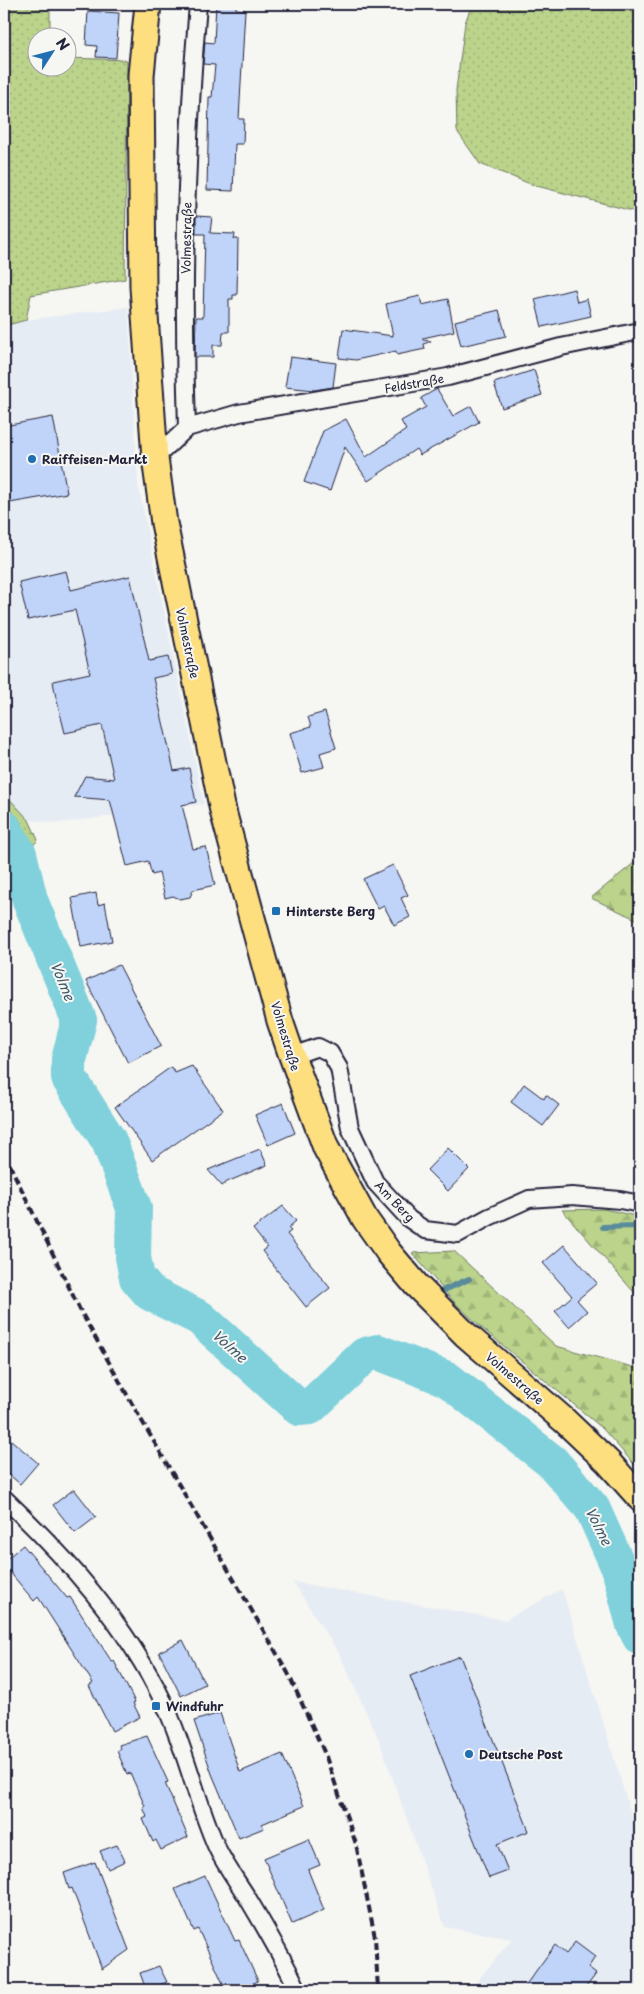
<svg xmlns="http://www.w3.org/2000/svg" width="644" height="1994" font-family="'Playpen Sans',sans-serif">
<defs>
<pattern id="green-dots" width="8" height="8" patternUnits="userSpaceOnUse" patternTransform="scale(1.25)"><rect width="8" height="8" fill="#bbd38a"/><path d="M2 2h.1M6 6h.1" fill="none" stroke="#a0b578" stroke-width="1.8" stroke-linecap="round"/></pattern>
<pattern id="forest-firs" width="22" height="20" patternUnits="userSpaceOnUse" patternTransform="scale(1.25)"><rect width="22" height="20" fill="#bbd38a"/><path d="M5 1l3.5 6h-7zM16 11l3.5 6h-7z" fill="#a0b578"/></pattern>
</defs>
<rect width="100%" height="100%" fill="#f6f6f2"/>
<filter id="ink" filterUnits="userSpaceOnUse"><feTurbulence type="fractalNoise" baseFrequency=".02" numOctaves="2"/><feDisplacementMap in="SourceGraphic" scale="10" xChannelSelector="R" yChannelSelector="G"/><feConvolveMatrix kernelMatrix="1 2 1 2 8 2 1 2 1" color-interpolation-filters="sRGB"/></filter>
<g filter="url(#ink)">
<!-- built -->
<path fill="#e6ecf4" d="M 128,307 L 138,485 L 204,804 L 59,823 L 29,820 L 4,793 L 4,326 L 26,320 Z
M 293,1582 L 505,1620 L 562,1589 L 640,1843 L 640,1990 L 470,1990 L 512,1939 L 445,1927 L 380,1742 L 340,1655 Z"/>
<!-- green -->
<path fill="url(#green-dots)" stroke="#6e7a62" d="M 4,4 L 50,4 L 50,37 L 38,38 L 38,68 L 68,68 L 68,58 L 127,60 L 125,279 L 31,295 L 26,320 L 4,326 Z
M 472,4 L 640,4 L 640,213 L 533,185 L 480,164 L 457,131 L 456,90 L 465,23 Z
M 4,793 L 29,820 L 38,840 L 17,863 L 4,872 Z"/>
<!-- forest -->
<path fill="url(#forest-firs)" stroke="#6e7a62" d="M 640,858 L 640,921 L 591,898 Z
M 604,1209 L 640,1217 L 640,1299 L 562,1210 Z
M 454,1251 L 556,1346 L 640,1369 L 640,1471 L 602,1428 L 482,1328 L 455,1303 L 412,1253 Z"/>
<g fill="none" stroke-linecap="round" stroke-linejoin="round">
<!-- stream -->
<path stroke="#5a8b9b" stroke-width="6" d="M 603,1227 L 635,1226 L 640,1229
M 444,1290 L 469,1279
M 276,1990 L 282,1988"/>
<!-- river -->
<path stroke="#80d1db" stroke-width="36" d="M 4,828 L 19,854 L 30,900 L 79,1020 L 69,1060 L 69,1078 L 109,1141 L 134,1208 L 133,1257 L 137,1278 L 150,1293 L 200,1318 L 299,1408 L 310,1407 L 365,1355 L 378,1352 L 447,1379 L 552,1462 L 592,1508 L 619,1568 L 634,1625 L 640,1637"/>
</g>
<!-- building -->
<path fill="#c0d4f9" stroke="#22223b" d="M 216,4 L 236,4 L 236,9 L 245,10 L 239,119 L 244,119 L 243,144 L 235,144 L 233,191 L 207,190 L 209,97 L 212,97 L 215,65 L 203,64 L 205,42 L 214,43 Z
M 88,11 L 119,13 L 116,58 L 96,57 L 97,46 L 86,45 Z
M 196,216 L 212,217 L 210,233 L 235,234 L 234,239 L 238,239 L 237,295 L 233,295 L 233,299 L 229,299 L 229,332 L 223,332 L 222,345 L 213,345 L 213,357 L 195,357 L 196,317 L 203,317 L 205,234 L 196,234 Z
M 574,289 L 577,302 L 587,299 L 591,316 L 542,327 L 535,299 Z
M 420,296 L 422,305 L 448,299 L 454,331 L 423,338 L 423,340 L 431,341 L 424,344 L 425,349 L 397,355 L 396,351 L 356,360 L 339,358 L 343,329 L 393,336 L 386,304 Z
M 499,310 L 506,336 L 461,346 L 455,321 Z
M 290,357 L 336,363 L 333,387 L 314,390 L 285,387 Z
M 534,370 L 542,395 L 502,408 L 494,383 Z
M 437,389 L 453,416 L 471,406 L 479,422 L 420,455 L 416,449 L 368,481 L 345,447 L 330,491 L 304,482 L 323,431 L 346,419 L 366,457 L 406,430 L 401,421 L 426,407 L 421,398 Z
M 53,417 L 67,493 L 4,504 L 4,426 Z
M 66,571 L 71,590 L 130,576 L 149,661 L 168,657 L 172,674 L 153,678 L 174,771 L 189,768 L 196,802 L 182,805 L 193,849 L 206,847 L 215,885 L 193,890 L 190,897 L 180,899 L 173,896 L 165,898 L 159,873 L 152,875 L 148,861 L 127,866 L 110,800 L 74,797 L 85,776 L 114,779 L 102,725 L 65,733 L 55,693 L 53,681 L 90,673 L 75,610 L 28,620 L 19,582 Z
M 325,712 L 336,748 L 320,753 L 324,767 L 302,773 L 290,733 L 311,727 L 308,717 Z
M 393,865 L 408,895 L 401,898 L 410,917 L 394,925 L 384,906 L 378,909 L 363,879 Z
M 96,893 L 98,905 L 105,903 L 112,941 L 81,947 L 72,898 Z
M 119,965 L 161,1046 L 128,1063 L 86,981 Z
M 192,1066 L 223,1110 L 152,1160 L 115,1107 L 171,1067 L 175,1073 Z
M 524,1084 L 544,1099 L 546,1095 L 559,1105 L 543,1126 L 511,1102 Z
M 283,1103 L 295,1133 L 268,1145 L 255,1115 Z
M 448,1148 L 469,1169 L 448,1191 L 427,1170 Z
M 260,1149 L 267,1165 L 227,1182 L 222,1186 L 208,1170 Z
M 283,1206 L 296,1221 L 288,1228 L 291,1231 L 287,1234 L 330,1288 L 306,1307 L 262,1251 L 267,1247 L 253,1229 Z
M 564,1245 L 597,1283 L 577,1300 L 587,1311 L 569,1327 L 555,1311 L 572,1296 L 543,1263 Z
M 4,1434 L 38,1463 L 20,1484 L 4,1470 Z
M 74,1489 L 96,1517 L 75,1533 L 53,1505 Z
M 23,1545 L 67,1598 L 70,1597 L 112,1662 L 114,1661 L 135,1702 L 133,1703 L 140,1717 L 112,1731 L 89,1686 L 93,1683 L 38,1597 L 34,1601 L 4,1565 L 4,1561 Z
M 183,1640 L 205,1684 L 181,1696 L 159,1652 Z
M 460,1656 L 529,1831 L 497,1844 L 508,1871 L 489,1878 L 410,1676 Z
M 220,1713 L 240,1772 L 282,1754 L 304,1806 L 262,1824 L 264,1828 L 239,1838 L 212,1774 L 194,1721 Z
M 147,1736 L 168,1782 L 165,1783 L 188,1837 L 161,1850 L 156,1840 L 153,1842 L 143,1819 L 147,1817 L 143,1807 L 145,1806 L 130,1773 L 127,1774 L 117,1751 L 121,1749 L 119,1745 Z
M 309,1839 L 320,1865 L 308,1870 L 324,1910 L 292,1924 L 264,1858 Z
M 117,1845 L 125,1861 L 108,1869 L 100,1851 Z
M 95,1862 L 129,1950 L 102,1969 L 72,1888 L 69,1889 L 64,1873 Z
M 205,1876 L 235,1941 L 239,1940 L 258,1981 L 238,1990 L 226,1990 L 198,1929 L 194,1931 L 175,1889 Z
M 575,1942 L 595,1957 L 588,1968 L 596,1974 L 584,1990 L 522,1990 L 555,1945 L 566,1954 Z
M 159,1966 L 167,1982 L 146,1990 L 140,1973 Z"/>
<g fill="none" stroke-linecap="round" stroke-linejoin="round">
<defs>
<path id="street" d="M 187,428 L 239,413 L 448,377 L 561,347 L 640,331
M 155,458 L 187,428 C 182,287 186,144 198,4
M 292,1056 L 318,1047 L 330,1053 L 339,1068 L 350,1128 L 375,1182 L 409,1219 L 425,1230 L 458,1234 L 489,1217 L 529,1199 L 572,1196 L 620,1200 L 640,1204
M 4,1498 C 66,1557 126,1624 164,1703 C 186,1749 196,1801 217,1848 C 225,1865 237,1881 247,1897 C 265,1927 283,1958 298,1990"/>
<path id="primary" d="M 148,4 L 141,75 L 143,287 L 155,458 L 164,523 L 223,811 L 280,1021 L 292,1056 L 326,1148 L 365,1219 L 389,1253 L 417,1286 L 465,1334 L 565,1421 L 608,1462 L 640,1498"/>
</defs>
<!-- street casing -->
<use href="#street" stroke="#22223b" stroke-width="20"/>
<!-- primary casing -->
<use href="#primary" stroke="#22223b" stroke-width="29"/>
<!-- street -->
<use href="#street" stroke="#f6f6f2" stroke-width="16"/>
<!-- primary -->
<use href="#primary" stroke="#fedf80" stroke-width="25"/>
<!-- rail -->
<path stroke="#22223b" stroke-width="4" stroke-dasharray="8 4" stroke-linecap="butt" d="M 4,1153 L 80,1310 L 131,1402 L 288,1673 L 325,1754 L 356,1844 L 375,1937 L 378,1990"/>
</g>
</g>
<!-- markers -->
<g fill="#1f6fb2" stroke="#f6f6f2" stroke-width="2">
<circle cx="32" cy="459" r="5"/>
<rect x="271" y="906" width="10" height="10" rx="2.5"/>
<rect x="151" y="1701" width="10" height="10" rx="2.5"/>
<circle cx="469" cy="1754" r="5"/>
</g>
<g text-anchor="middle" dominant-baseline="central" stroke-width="4" stroke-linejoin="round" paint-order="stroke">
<!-- street labels -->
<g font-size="12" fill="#22223b" stroke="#f6f6f2">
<text transform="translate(186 238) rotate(-89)">Volmestraße</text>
<text transform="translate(414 383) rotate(-10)">Feldstraße</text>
<text transform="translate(188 643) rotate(78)">Volmestraße</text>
<text transform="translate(286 1036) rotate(73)">Volmestraße</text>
<text transform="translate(395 1201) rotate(46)">Am Berg</text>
<text transform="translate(515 1378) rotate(41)">Volmestraße</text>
</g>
<!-- poi labels -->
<g font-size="12" font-weight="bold" fill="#22223b" stroke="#f6f6f2" text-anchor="start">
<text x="42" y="459">Raiffeisen-Markt</text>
<text x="286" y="911">Hinterste Berg</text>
<text x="166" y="1706">Windfuhr</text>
<text x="479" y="1754">Deutsche Post</text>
</g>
<!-- water labels -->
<g font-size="14" font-style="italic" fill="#3e576b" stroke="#f6f6f2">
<text transform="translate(63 981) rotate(68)">Volme</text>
<text transform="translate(230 1346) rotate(42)">Volme</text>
<text transform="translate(599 1526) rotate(63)">Volme</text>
</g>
</g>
<!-- margin -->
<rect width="644" height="1994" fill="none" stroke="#f6f6f2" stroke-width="20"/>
<rect x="10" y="10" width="624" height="1974" fill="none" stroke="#22223b" stroke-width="2" filter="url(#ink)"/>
<!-- north arrow -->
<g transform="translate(52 52) rotate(54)"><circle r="24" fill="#f6f6f2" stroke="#a1a1a9"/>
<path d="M0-4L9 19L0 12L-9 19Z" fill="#1f6fb2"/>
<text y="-8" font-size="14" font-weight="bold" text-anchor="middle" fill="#22223b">N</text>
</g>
</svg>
